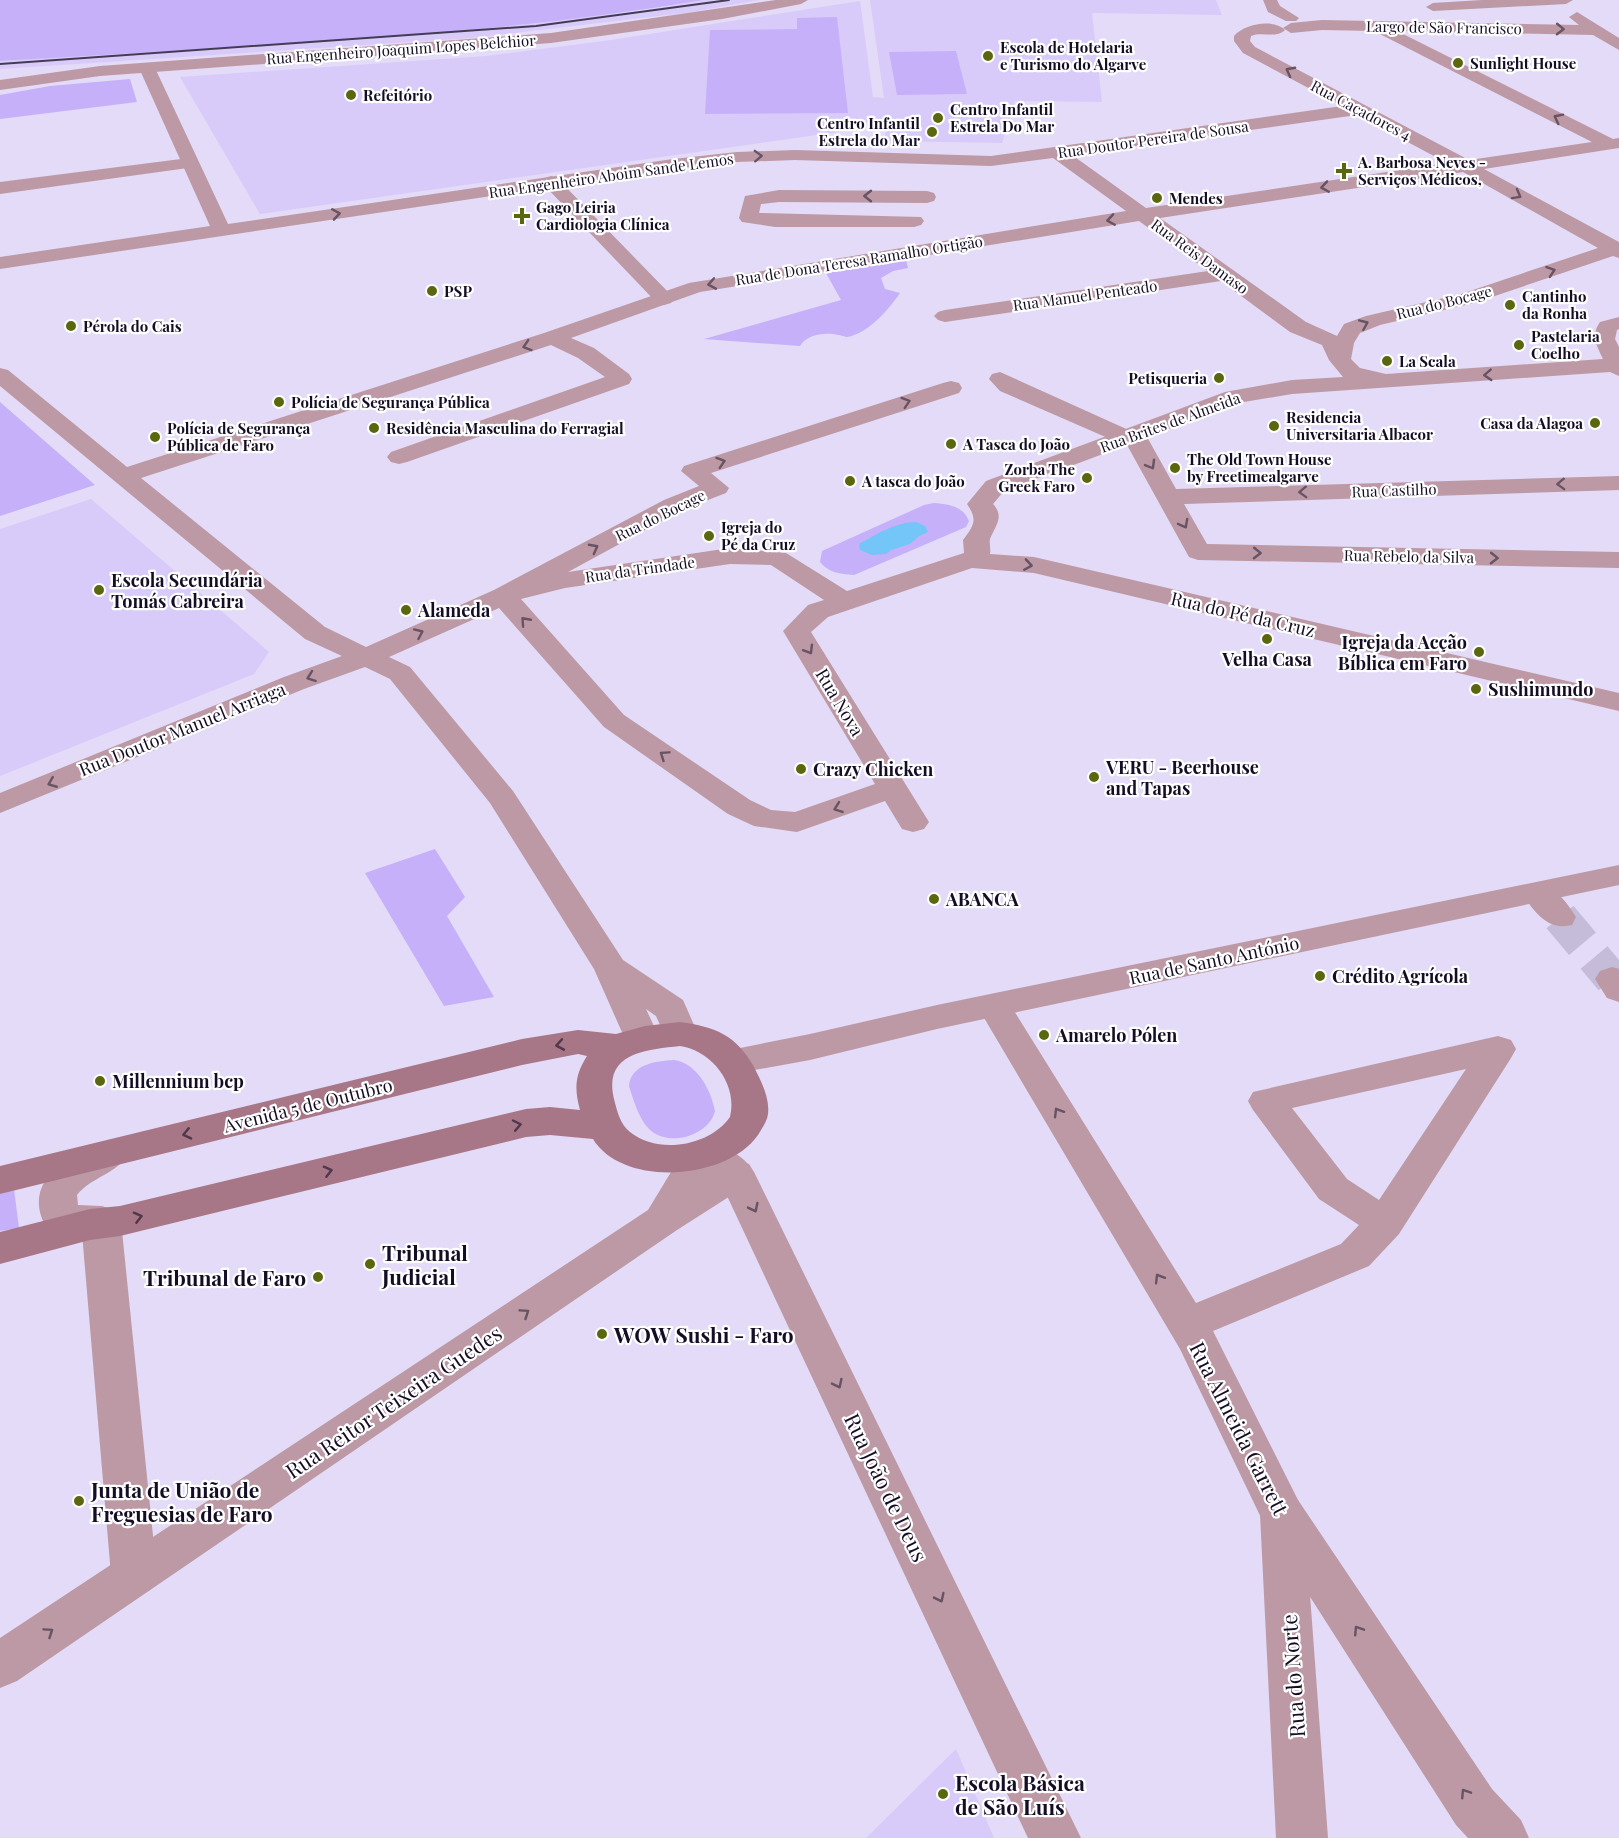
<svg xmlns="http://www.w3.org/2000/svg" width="1619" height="1838" font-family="'Playfair Display',serif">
<rect width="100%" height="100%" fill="#e3dbf7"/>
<!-- built -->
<path fill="#d8cbf9" d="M 704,0 L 759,0 L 692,12 L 472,38 L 0,69 L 0,61 L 475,29 L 639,11 Z
M 870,0 L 1216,0 L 1222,15 L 1092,13 L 1102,102 L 1015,101 L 1002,143 L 885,141 L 886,123 L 862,123 L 859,129 L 260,214 L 180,77 L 486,56 L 611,40 L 860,1 L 873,97 L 884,98 Z
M 91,499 L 269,652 L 254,674 L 0,776 L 0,529 Z
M 956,1749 L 994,1838 L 866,1838 Z"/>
<!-- green -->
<path fill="#c6b0f9" d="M 0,0 L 704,0 C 472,39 234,46 0,61 Z
M 837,17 L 848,113 L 705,114 L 710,30 L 797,29 L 797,18 Z
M 956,51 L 967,94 L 897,95 L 889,52 Z
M 130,79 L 137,102 L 0,119 L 0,95 L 50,86 Z
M 906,260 L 908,268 L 893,271 L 881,278 L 885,289 L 900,293 C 890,308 868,334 847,337 C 846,337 840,335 838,335 C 826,332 807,334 800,346 L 704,339 L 841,300 L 826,273 Z
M 0,402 L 95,485 L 0,516 Z
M 934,503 C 948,504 963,506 969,521 L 966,527 L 854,575 C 840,574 829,573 820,562 L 822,551 L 924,505 Z
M 435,849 L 465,897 L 447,916 L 494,997 L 444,1006 L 365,873 Z
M 674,1060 C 697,1063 711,1090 715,1111 C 709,1136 668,1148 649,1129 C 639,1119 633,1099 629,1086 C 631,1064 656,1061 674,1060 Z
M 14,1189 L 19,1228 L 0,1231 L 0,1194 Z"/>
<!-- water -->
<path fill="#74c5f8" d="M 916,522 L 925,526 L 928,532 L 919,536 L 910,544 L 891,550 L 886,554 L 872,555 L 860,550 L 859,544 C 875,535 896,522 916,522 Z"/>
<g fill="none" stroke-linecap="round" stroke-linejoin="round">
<!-- minor-tunnel -->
<path stroke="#c4bcd8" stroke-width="35" stroke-dasharray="35 18" stroke-linecap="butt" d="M 1560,917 L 1612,979"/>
<!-- pedestrian -->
<path fill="#bc99a4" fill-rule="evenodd" d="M 189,158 L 195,159 L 198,163 L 195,167 L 0,194 L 0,182 Z
M 551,176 L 557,178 L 671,295 L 674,299 L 671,303 L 664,305 L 657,303 L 545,186 L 542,182 L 545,178 Z
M 1000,372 L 1133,432 L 1137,437 L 1133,442 L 1125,444 L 1117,442 L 1000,391 L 989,379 L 992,374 Z
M 101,1206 L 115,1210 L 121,1221 L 157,1575 L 150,1590 L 134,1596 L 118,1590 L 111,1575 L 81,1221 L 87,1210 Z
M 1282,1494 L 1298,1500 L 1304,1514 L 1328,1838 L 1276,1838 L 1260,1514 L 1266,1500 Z"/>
<!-- minor -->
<path fill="#bc99a4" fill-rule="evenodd" d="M 1263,0 L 1277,0 L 1280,6 L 1299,18 L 1296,21 L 1286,21 L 1268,12 Z
M 1482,0 L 1573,0 L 1566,4 L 1433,11 L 1426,7 L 1433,3 Z
M 1577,12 L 1619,38 L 1619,50 L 1593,35 L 1397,31 L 1613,139 L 1619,138 L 1619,148 L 1484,169 L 1619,242 L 1619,258 L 1613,256 L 1474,303 L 1380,325 L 1360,333 L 1354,343 L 1351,359 L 1360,368 L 1386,374 L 1603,359 C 1597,346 1590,336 1600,322 L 1619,317 L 1619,329 L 1617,330 L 1615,339 L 1619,347 L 1619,376 L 1610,372 L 1292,394 L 1238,403 L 1147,437 L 1176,489 L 1619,476 L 1619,490 L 1184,504 L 1207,544 L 1619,552 L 1619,568 L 1198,560 L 1189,557 L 1127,445 L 1004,491 L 993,504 C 1005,517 995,526 990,539 C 989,543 991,549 990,554 L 1034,557 L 1619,693 L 1619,711 L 1034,573 L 972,568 L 828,617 L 811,632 L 929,822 L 924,829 L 913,832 L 902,829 L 885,801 L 797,832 L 754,826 L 728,814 L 604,727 L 499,608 L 389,657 L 410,667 L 513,791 L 623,960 L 683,1000 L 698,1034 L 692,1043 L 680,1046 L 668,1043 L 656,1016 L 646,1009 L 660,1039 L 655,1048 L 642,1051 L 629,1048 L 594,969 L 490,803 L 390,679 L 365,667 L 304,689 L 0,813 L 0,793 L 284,677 L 342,656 L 305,639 L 0,386 L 0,368 L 8,370 L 127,467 L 544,333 L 689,283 L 1126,211 L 1053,158 L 991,166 L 795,160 L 737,162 L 673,169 L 0,269 L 0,257 L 210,226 L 139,68 L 141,65 L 153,65 L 155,68 L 228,224 L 673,159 L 737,152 L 795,150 L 991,156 L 1342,106 L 1243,53 L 1234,41 L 1234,36 C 1244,24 1273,18 1285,30 C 1276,39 1262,31 1251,36 L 1250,41 L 1255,47 L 1469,160 L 1592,142 L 1374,31 L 1322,30 L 1291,33 L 1283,28 L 1291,23 L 1322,20 L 1579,25 L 1569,17 ZM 1357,115 L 1447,163 L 1146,208 L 1072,155 ZM 1463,172 L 1598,248 L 1461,294 L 1366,316 L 1344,324 L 1337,336 L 1306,322 L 1160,218 ZM 1139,221 L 1208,271 L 945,310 L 938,312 L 934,316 L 938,320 L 945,322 L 1221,281 L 1290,332 L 1322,345 L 1329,360 L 1343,377 L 1292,380 L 1225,392 L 986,481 L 967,504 C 978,520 974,525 963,540 L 964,553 L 847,591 L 786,553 L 730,548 L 568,572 L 682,510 L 726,493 L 729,488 L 711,473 L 959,393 L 962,388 L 959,383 L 951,381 L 943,383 L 684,466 L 681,471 L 699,486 L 664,500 L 494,590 L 366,647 L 325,627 L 141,478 L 551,345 L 578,358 L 605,377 L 391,452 L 387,457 L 391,462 L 399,464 L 407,462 L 629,384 L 632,379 L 629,374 L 594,348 L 571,338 L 700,292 ZM 730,564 L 771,565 L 824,600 L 808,605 L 783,631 L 875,784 L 795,812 L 771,810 L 750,800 L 624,715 L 521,599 L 565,588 Z
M 779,190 L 927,191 L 934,193 L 936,197 L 934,201 L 927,203 L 779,202 L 761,204 L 759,213 L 921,217 L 924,221 L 921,225 L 914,227 L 775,227 L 742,222 L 739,218 L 745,196 Z
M 1538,883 C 1555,887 1567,902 1576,917 L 1572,925 C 1548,931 1534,912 1522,893 L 1527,886 Z
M 1612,967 L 1619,969 L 1619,1002 L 1607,998 L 1595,979 L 1600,971 Z
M 994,994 L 1006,998 L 1196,1303 L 1341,1244 L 1359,1225 L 1319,1199 L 1253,1110 L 1248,1101 L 1253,1092 L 1498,1036 L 1511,1040 L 1516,1049 L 1511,1058 L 1399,1234 L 1369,1266 L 1213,1331 L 1298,1500 L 1492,1789 L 1521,1820 L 1529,1838 L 1468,1838 L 1456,1825 L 1266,1528 L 1180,1349 L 977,1006 L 982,998 ZM 1466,1069 L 1379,1200 L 1347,1179 L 1292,1108 Z
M 701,1140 C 723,1147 744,1153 755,1174 L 1081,1838 L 1028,1838 L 721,1183 C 708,1173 690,1168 682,1154 L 688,1144 Z"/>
<!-- tertiary -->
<path fill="#bc99a4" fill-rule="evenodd" d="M 776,0 L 808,0 L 801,4 L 722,19 L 551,43 L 100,76 L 0,90 L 0,80 L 100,66 L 551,33 Z
M 1619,865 L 1619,885 L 937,1029 L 810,1060 L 733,1074 L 720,1070 L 715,1061 L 720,1052 L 810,1034 L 937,1005 Z
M 109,1140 L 122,1144 L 128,1154 C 117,1174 91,1177 77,1195 L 78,1205 L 101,1206 L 115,1210 L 121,1221 L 115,1232 C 87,1241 72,1233 45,1225 C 21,1180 72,1151 109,1140 Z
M 701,1140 L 714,1144 L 720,1154 L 710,1172 C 724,1163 733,1159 749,1164 L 755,1174 L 749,1184 L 677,1230 L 17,1681 L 0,1688 L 0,1638 L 648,1210 L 688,1144 Z"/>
<!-- secondary -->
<path fill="#a87787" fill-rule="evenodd" d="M 680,1022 C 716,1027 736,1035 754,1067 C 761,1081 770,1098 768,1114 C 767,1122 762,1128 758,1135 C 727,1180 623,1188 593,1139 L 550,1135 L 526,1137 L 120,1236 L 90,1240 L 0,1264 L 0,1232 L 90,1209 L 120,1206 L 526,1109 L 550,1107 L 580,1110 C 574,1088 575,1075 587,1056 L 578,1054 L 522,1065 L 0,1194 L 0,1166 L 522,1039 L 578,1030 L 616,1034 L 645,1026 ZM 680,1046 C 712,1051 738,1084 730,1117 C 710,1146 658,1155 630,1132 C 620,1124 617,1111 614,1099 C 603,1053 645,1050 680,1046 Z"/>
<!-- rail -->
<path stroke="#443c55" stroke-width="2" d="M 0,64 L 536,26 L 729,0"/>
</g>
<!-- one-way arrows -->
<defs><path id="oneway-chevron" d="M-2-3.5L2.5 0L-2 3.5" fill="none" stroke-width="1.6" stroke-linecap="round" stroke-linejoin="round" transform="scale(1.5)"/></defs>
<g stroke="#685364">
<use href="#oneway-chevron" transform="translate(1560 29) rotate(1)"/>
<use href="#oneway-chevron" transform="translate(1290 71) rotate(-152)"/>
<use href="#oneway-chevron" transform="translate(1558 118) rotate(-153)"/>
<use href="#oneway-chevron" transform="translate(758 156) rotate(-2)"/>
<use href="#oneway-chevron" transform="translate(1325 187) rotate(171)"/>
<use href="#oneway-chevron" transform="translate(1517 195) rotate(29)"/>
<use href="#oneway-chevron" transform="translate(868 196) rotate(-180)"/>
<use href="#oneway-chevron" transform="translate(336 214) rotate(-9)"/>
<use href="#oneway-chevron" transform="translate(1111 220) rotate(171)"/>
<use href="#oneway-chevron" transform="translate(1551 271) rotate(-19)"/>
<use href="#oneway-chevron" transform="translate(712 284) rotate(170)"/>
<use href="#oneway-chevron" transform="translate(1364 324) rotate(-23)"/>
<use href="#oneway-chevron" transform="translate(527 346) rotate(162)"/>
<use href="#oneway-chevron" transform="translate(1488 375) rotate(177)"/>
<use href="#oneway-chevron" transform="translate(906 402) rotate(-18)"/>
<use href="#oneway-chevron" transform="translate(721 462) rotate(-18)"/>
<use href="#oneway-chevron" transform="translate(1151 465) rotate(60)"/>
<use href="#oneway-chevron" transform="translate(1561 484) rotate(178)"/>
<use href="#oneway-chevron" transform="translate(1303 492) rotate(178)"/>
<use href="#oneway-chevron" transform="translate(1184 524) rotate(62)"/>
<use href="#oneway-chevron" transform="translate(594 548) rotate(-28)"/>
<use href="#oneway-chevron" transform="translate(1257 553) rotate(1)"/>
<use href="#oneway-chevron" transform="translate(1494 558) rotate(1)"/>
<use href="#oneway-chevron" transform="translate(1028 565) rotate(9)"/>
<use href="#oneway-chevron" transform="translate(525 621) rotate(-132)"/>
<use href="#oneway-chevron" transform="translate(419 633) rotate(-24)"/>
<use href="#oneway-chevron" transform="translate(809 650) rotate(59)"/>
<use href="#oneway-chevron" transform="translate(311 677) rotate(160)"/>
<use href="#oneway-chevron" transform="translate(664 755) rotate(-146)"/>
<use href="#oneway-chevron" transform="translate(52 783) rotate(158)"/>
<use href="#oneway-chevron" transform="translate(838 808) rotate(160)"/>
<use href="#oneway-chevron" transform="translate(1058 1112) rotate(-121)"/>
<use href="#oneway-chevron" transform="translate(754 1208) rotate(64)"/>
<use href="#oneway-chevron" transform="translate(1159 1278) rotate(-121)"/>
<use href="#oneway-chevron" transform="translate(525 1313) rotate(-34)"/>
<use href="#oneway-chevron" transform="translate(838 1384) rotate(64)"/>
<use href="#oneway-chevron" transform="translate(940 1598) rotate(64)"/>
<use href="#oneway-chevron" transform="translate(1358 1630) rotate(-123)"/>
<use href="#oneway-chevron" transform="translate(49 1632) rotate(-34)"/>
<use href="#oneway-chevron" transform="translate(1465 1793) rotate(-123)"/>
</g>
<g stroke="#50374c">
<use href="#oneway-chevron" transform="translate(560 1045) rotate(170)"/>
<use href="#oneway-chevron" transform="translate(517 1125) rotate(-12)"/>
<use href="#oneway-chevron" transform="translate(187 1134) rotate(167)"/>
<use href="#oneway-chevron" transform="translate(328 1171) rotate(-14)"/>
<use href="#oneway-chevron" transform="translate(138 1217) rotate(-14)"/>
</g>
<!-- markers -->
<g fill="#5b670e" stroke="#fff" stroke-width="2">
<circle cx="988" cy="56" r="6"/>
<circle cx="1458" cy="63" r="6"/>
<circle cx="351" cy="95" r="6"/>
<circle cx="938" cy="118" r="6"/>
<circle cx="932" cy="132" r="6"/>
<path d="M1341 162h6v6h6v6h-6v6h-6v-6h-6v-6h6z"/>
<circle cx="1157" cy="198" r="6"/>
<path d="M519 207h6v6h6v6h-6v6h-6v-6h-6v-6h6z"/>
<circle cx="432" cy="291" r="6"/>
<circle cx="1510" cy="305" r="6"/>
<circle cx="71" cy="326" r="6"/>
<circle cx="1519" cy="345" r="6"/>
<circle cx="1387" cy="361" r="6"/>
<circle cx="1219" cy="378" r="6"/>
<circle cx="279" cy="402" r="6"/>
<circle cx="1595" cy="423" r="6"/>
<circle cx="1274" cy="426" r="6"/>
<circle cx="374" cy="428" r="6"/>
<circle cx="155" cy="437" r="6"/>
<circle cx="951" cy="444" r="6"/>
<circle cx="1175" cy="468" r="6"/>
<circle cx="1087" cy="478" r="6"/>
<circle cx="850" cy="481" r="6"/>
<circle cx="709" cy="536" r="6"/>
<circle cx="99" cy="590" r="6"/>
<circle cx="406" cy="610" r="6"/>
<circle cx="1267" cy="639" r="6"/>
<circle cx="1479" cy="652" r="6"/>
<circle cx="1476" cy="689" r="6"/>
<circle cx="801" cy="769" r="6"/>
<circle cx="1094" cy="777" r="6"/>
<circle cx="934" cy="899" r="6"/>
<circle cx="1320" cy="976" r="6"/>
<circle cx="1044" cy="1035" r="6"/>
<circle cx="100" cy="1081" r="6"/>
<circle cx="370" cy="1264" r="6"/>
<circle cx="318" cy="1277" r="6"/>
<circle cx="602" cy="1334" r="6"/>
<circle cx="79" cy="1501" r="6"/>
<circle cx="943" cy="1794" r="6"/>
</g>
<g text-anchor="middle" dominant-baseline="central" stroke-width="4.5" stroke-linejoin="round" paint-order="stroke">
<!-- far-street labels -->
<g font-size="15" fill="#150d25" stroke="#fff">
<text transform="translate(1444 27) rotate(1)">Largo de São Francisco</text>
<text transform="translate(401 49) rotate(-4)">Rua Engenheiro Joaquim Lopes Belchior</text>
<text transform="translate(1361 110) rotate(28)">Rua Caçadores 4</text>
<text transform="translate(1153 139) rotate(-8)">Rua Doutor Pereira de Sousa</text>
<text transform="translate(611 175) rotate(-8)">Rua Engenheiro Aboim Sande Lemos</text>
<text transform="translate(1200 256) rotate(36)">Rua Reis Damaso</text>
<text transform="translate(859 260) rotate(-9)">Rua de Dona Teresa Ramalho Ortigão</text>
<text transform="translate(1085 295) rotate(-8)">Rua Manuel Penteado</text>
<text transform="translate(1444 302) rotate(-14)">Rua do Bocage</text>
<text transform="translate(1170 422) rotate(-20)">Rua Brites de Almeida</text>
<text transform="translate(1394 490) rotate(-2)">Rua Castilho</text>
<text transform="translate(660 515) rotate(-26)">Rua do Bocage</text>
<text transform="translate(1409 556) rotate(1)">Rua Rebelo da Silva</text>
<text transform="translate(640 569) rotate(-8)">Rua da Trindade</text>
</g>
<!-- far-poi labels -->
<g font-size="15" font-weight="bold" fill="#150d25" stroke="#fff" text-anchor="start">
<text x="1000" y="47">Escola de Hotelaria<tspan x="1000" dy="17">e Turismo do Algarve</tspan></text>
<text x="1470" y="63">Sunlight House</text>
<text x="363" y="95">Refeitório</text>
<text x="950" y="109">Centro Infantil<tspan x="950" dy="17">Estrela Do Mar</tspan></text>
<text x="920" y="123" text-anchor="end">Centro Infantil<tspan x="920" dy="17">Estrela do Mar</tspan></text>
<text x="1358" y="162">A. Barbosa Neves -<tspan x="1358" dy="17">Serviços Médicos,</tspan></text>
<text x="1169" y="198">Mendes</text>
<text x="536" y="207">Gago Leiria<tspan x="536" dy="17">Cardiologia Clínica</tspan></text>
<text x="444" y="291">PSP</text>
<text x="1522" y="296">Cantinho<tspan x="1522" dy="17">da Ronha</tspan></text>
<text x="83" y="326">Pérola do Cais</text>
<text x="1531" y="336">Pastelaria<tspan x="1531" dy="17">Coelho</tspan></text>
<text x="1399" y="361">La Scala</text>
<text x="1207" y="378" text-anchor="end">Petisqueria</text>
<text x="291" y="402">Polícia de Segurança Pública</text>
<text x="1286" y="417">Residencia<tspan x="1286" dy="17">Universitaria Albacor</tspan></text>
<text x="1583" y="423" text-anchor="end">Casa da Alagoa</text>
<text x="167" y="428">Polícia de Segurança<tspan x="167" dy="17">Pública de Faro</tspan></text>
<text x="386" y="428">Residência Masculina do Ferragial</text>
<text x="963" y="444">A Tasca do João</text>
<text x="1187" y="459">The Old Town House<tspan x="1187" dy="17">by Freetimealgarve</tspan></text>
<text x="1075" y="469" text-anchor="end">Zorba The<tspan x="1075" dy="17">Greek Faro</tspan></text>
<text x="862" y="481">A tasca do João</text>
<text x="721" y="527">Igreja do<tspan x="721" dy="17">Pé da Cruz</tspan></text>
</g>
<!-- poi labels -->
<g font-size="18" font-weight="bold" fill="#150d25" stroke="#fff" text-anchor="start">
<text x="111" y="580">Escola Secundária<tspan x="111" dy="21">Tomás Cabreira</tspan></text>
<text x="418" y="610">Alameda</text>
<text x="1467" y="642" text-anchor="end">Igreja da Acção<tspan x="1467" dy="21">Bíblica em Faro</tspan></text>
<text x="1267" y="659" text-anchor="middle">Velha Casa</text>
<text x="1488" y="689">Sushimundo</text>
<text x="1106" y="767">VERU - Beerhouse<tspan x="1106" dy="21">and Tapas</tspan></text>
<text x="813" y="769">Crazy Chicken</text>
<text x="946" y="899">ABANCA</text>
<text x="1332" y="976">Crédito Agrícola</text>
<text x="1056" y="1035">Amarelo Pólen</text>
<text x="112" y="1081">Millennium bcp</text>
</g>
<!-- street labels -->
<g font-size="18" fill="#150d25" stroke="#fff">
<text transform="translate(1243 614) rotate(13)">Rua do Pé da Cruz</text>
<text transform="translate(840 702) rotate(59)">Rua Nova</text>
<text transform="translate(182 729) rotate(-22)">Rua Doutor Manuel Arriaga</text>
<text transform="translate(1214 960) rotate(-12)">Rua de Santo António</text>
<text transform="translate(308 1105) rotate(-14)">Avenida 5 de Outubro</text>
</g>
<!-- near-poi labels -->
<g font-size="21" font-weight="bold" fill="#150d25" stroke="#fff" text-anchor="start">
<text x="382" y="1252">Tribunal<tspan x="382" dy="24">Judicial</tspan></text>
<text x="306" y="1277" text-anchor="end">Tribunal de Faro</text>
<text x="614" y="1334">WOW Sushi - Faro</text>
<text x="91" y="1489">Junta de União de<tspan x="91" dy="24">Freguesias de Faro</tspan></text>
<text x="955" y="1782">Escola Básica<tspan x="955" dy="24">de São Luís</tspan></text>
</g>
<!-- near-street labels -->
<g font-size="21" fill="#150d25" stroke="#fff">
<text transform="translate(393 1401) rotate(-34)">Rua Reitor Teixeira Guedes</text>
<text transform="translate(1240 1428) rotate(63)">Rua Almeida Garrett</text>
<text transform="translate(887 1487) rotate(64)">Rua João de Deus</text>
<text transform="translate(1292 1676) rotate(-94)">Rua do Norte</text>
</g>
</g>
</svg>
